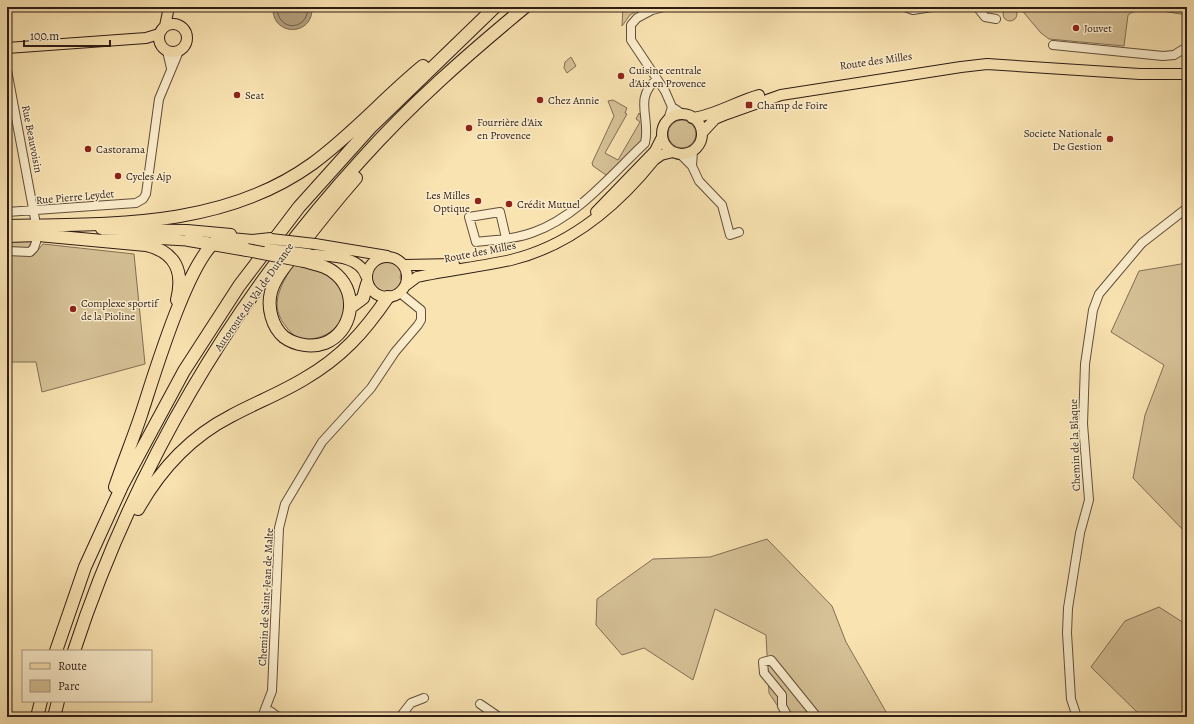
<svg xmlns="http://www.w3.org/2000/svg" width="1194" height="724" font-family="Alegreya,serif">
<rect width="100%" height="100%" fill="#f9e3b1"/>
<filter id="stains"><feTurbulence type="fractalNoise" baseFrequency=".005" numOctaves="4"/><feColorMatrix values="0 0 0 0 .2 0 0 0 0 .09 0 0 0 0 .02 0 0 0 .5 -.17"/></filter>
<radialGradient id="worn" r=".72"><stop offset=".6" stop-color="#630" stop-opacity="0"/><stop offset="1" stop-color="#630" stop-opacity=".3"/></radialGradient>
<!-- green -->
<path fill="#d6c196" stroke="#826e56" d="M 623,7 L 642,7 L 630,15 L 622,26 Z
M 1019,7 L 1187,7 L 1187,15 C 1172,13 1140,5 1128,15 L 1124,46 L 1049,39 L 1041,33 Z
M1003 14a7 7 0 1 1 14 0a7 7 0 1 1-14 0Z
M 571,57 L 576,66 L 567,73 L 564,68 L 565,62 Z
M 613,100 L 627,108 L 625,113 L 627,114 L 605,153 L 618,160 L 640,122 L 636,119 L 639,113 L 643,119 L 642,139 L 634,150 L 606,175 L 593,166 L 592,163 L 614,116 L 608,101 Z
M668 134a14 14 0 1 1 28 0a14 14 0 1 1-28 0Z
M 7,241 L 32,241 L 28,248 L 7,247 Z
M 43,244 L 134,254 L 145,364 L 42,392 L 36,362 L 7,362 L 7,254 L 33,256 Z
M 385,260 L 395,263 L 402,270 L 400,278 L 402,281 C 386,312 351,269 385,260 Z
M 1187,263 L 1187,534 L 1133,478 L 1145,415 L 1164,365 L 1111,332 L 1139,271 Z
M 293,265 C 307,267 323,267 333,277 C 336,279 338,284 340,287 C 358,318 329,343 298,339 C 267,312 275,295 293,265 Z
M 767,539 L 832,606 L 846,642 L 889,717 L 785,717 L 769,693 L 766,635 L 715,609 L 693,680 L 644,648 L 622,655 L 596,625 L 597,599 L 653,559 L 710,557 Z
M 1159,607 L 1187,625 L 1187,717 L 1142,717 L 1091,667 L 1125,621 Z"/>
<!-- water -->
<path fill="#b49f7c" stroke="#7e6b53" d="M 273,7 L 312,7 C 314,37 271,37 273,7 Z"/>
<g fill="none" stroke-linecap="round" stroke-linejoin="round">
<!-- shore -->
<path stroke="#715e48" stroke-width="1" d="M 277,7 C 277,32 308,32 308,7"/>
<defs>
<path id="minor" d="M 664,7 L 652,10 L 637,18 L 631,25 L 631,40 L 665,91 L 672,107 L 684,115
M 905,7 L 913,10 L 932,7
M 977,7 L 985,17 L 996,19
M 1053,45 L 1163,56 L 1174,55 L 1187,47
M 167,51 L 171,68
M 7,70 L 35,219
M 668,120 L 672,107
M 680,154 L 692,166 L 693,151
M 692,166 L 699,181 L 722,205 L 730,235 L 739,232
M 7,212 L 136,203 L 143,199 L 146,194 L 159,99 L 179,51
M 506,238 L 500,212 L 469,217 L 476,242 C 495,240 516,239 534,232 C 577,217 612,174 645,143 C 651,117 633,99 657,79
M 7,251 L 30,252 L 34,248 L 36,242
M 480,704 L 499,717
M 264,713 L 270,711 L 278,717
M 262,717 L 272,691 L 279,528 L 285,504 L 322,442 L 371,388 L 395,352 L 418,325 L 421,320 L 421,310 L 400,293
M 400,717 L 411,703 L 424,698
M 788,717 L 782,706 L 782,695 L 764,673 L 763,662 L 771,660 L 817,717
M 1077,717 L 1071,699 L 1067,633 L 1068,608 L 1080,533 L 1089,500 L 1083,424 L 1085,364 L 1093,310 L 1099,294 L 1142,243 L 1187,208"/>
<path id="major" d="M159 38a14 14 0 1 1 28 0a14 14 0 1 1-28 0Z
M 165,26 L 169,7
M 7,48 L 146,38 L 159,34
M662 134a20 20 0 1 1 40 0a20 20 0 1 1-40 0Z
M 692,118 C 713,116 737,101 759,95
M 702,133 L 715,119 L 727,114 L 781,95 L 961,67 L 987,64 L 1140,74 L 1187,74
M 596,212 L 655,151 L 661,139
M 101,229 L 187,230 L 231,234
M 106,236 L 196,241
M 315,244 L 387,256
M 308,254 C 327,257 359,254 366,276
M367 277a20 20 0 1 1 40 0a20 20 0 1 1-40 0Z
M 404,265 L 454,264
M 405,286 L 417,277 C 448,270 480,267 511,260 C 569,246 617,206 654,160 L 661,155 L 673,152"/>
<path id="highway" d="M 7,226 C 112,224 223,228 312,164 C 352,135 385,97 423,66
M 7,236 L 38,235 L 146,245 C 176,252 184,272 177,300
M 189,240 L 247,250
M 304,261 C 315,264 328,266 337,275 C 359,295 352,332 325,343 C 312,348 295,345 284,337 C 272,327 267,307 271,292 C 275,277 287,264 297,251 C 316,226 335,202 356,178
M 351,307 L 363,298 L 367,284
M 115,487 C 123,463 133,439 141,415 C 153,379 189,255 220,238 L 252,241 L 271,239
M 138,509 C 160,470 190,437 231,416 C 255,403 281,393 304,379 C 342,357 364,332 388,297
M 56,651 L 85,567 L 122,486 L 184,371 L 239,286 L 299,207 L 370,128 L 495,7
M 74,651 C 133,470 232,301 361,160 C 411,104 467,55 525,7
M 37,717 L 41,701
M 54,717 L 58,701"/>
</defs>
<!-- minor casing -->
<use href="#minor" stroke="#614e3c" stroke-width="10"/>
<!-- major casing -->
<use href="#major" stroke="#2e1c15" stroke-width="12"/>
<!-- highway casing -->
<use href="#highway" stroke="#2e1c15" stroke-width="14"/>
<!-- minor -->
<use href="#minor" stroke="#fbedcc" stroke-width="8"/>
<!-- major -->
<use href="#major" stroke="#f9e3b1" stroke-width="10"/>
<!-- highway -->
<use href="#highway" stroke="#f9e3b1" stroke-width="12"/>
<defs>
<path id="major-bridge" d="M 271,239 L 315,244
M 269,249 L 308,254"/>
<path id="highway-bridge" d="M 247,250 L 304,261"/>
</defs>
<!-- major-bridge casing -->
<use href="#major-bridge" stroke="#2e1c15" stroke-width="12" stroke-linecap="butt"/>
<!-- highway-bridge casing -->
<use href="#highway-bridge" stroke="#2e1c15" stroke-width="14" stroke-linecap="butt"/>
<!-- major-bridge -->
<use href="#major-bridge" stroke="#f9e3b1" stroke-width="10"/>
<!-- highway-bridge -->
<use href="#highway-bridge" stroke="#f9e3b1" stroke-width="12"/>
</g>
<!-- markers -->
<g fill="#8f2418" stroke="#fbedcc" stroke-width="1.5">
<circle cx="1076" cy="28" r="4"/>
<circle cx="621" cy="76" r="4"/>
<circle cx="237" cy="95" r="4"/>
<circle cx="540" cy="100" r="4"/>
<rect x="745" y="101" width="8" height="8" rx="2"/>
<circle cx="469" cy="128" r="4"/>
<circle cx="1110" cy="139" r="4"/>
<circle cx="88" cy="149" r="4"/>
<circle cx="118" cy="176" r="4"/>
<circle cx="478" cy="201" r="4"/>
<circle cx="509" cy="204" r="4"/>
<circle cx="73" cy="309" r="4"/>
</g>
<g text-anchor="middle" dominant-baseline="central" stroke-width="3" stroke-linejoin="round" paint-order="stroke">
<!-- poi labels -->
<g font-size="11" fill="#2e1c15" stroke="#fbedcc" text-anchor="start">
<text x="1084" y="28">Jouvet</text>
<text x="629" y="70">Cuisine centrale<tspan x="629" dy="13">d'Aix en Provence</tspan></text>
<text x="245" y="95">Seat</text>
<text x="548" y="100">Chez Annie</text>
<text x="757" y="105">Champ de Foire</text>
<text x="477" y="122">Fourrière d'Aix<tspan x="477" dy="13">en Provence</tspan></text>
<text x="1102" y="133" text-anchor="end">Societe Nationale<tspan x="1102" dy="13">De Gestion</tspan></text>
<text x="96" y="149">Castorama</text>
<text x="126" y="176">Cycles Ajp</text>
<text x="470" y="195" text-anchor="end">Les Milles<tspan x="470" dy="13">Optique</tspan></text>
<text x="517" y="204">Crédit Mutuel</text>
<text x="81" y="303">Complexe sportif<tspan x="81" dy="13">de la Pioline</tspan></text>
</g>
<!-- street labels -->
<g font-size="11" fill="#2e1c15" stroke="#fbedcc">
<text transform="translate(876 61) rotate(-8)">Route des Milles</text>
<text transform="translate(32 139) rotate(79)">Rue Beauvoisin</text>
<text transform="translate(75 197) rotate(-5)">Rue Pierre Leydet</text>
<text transform="translate(480 252) rotate(-11)">Route des Milles</text>
<text transform="translate(254 297) rotate(-55)">Autoroute du Val de Durance</text>
<text transform="translate(1075 445) rotate(-92)">Chemin de la Blaque</text>
<text transform="translate(266 597) rotate(-87)">Chemin de Saint-Jean de Malte</text>
</g>
</g>
<!-- margin -->
<rect width="1194" height="724" fill="none" stroke="#f9e3b1" stroke-width="24"/>
<rect x="8" y="8" width="1178" height="708" fill="none" stroke="#2e1c15" stroke-width="2"/>
<rect x="12" y="12" width="1170" height="700" fill="none" stroke="#2e1c15"/>
<!-- legend -->
<rect x="22" y="650" width="130" height="52" fill="#fbedcc" stroke="#a99983"/>
<rect x="30" y="663" width="20" height="6" fill="#f9e3b1" stroke="#a99983"/>
<text x="58" y="670" font-size="12" fill="#2e1c15">Route</text>
<rect x="30" y="680" width="20" height="12" fill="#d6c196" stroke="#a99983"/>
<text x="58" y="690" font-size="12" fill="#2e1c15">Parc</text>
<!-- scale -->
<path d="M24 40v6h86v-6" fill="none" stroke="#2e1c15" stroke-width="2"/>
<text x="30" y="40" font-size="12" fill="#2e1c15" stroke="#fbedcc" stroke-width="3" paint-order="stroke">100 m</text>
<rect width="100%" height="100%" filter="url(#stains)"/>
<rect width="100%" height="100%" fill="url(#worn)"/>
</svg>
